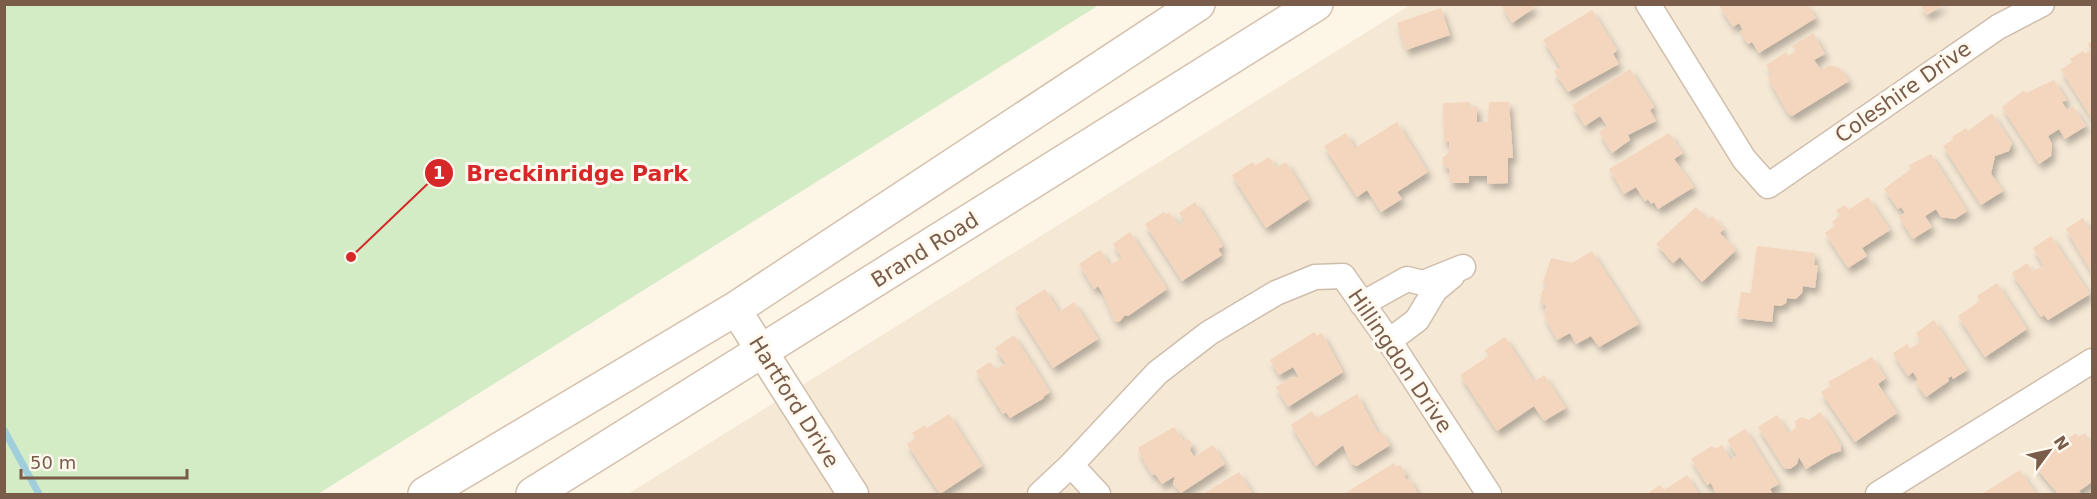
<svg xmlns="http://www.w3.org/2000/svg" width="2097" height="499" font-family="'DejaVu Sans',sans-serif">
<defs>
<filter id="shadow"><feDropShadow dx="3.5" dy="6" stdDeviation="3" flood-color="#0004"/></filter>
</defs>
<rect width="100%" height="100%" fill="#fdf6e7"/>
<!-- residential -->
<path fill="#f5e8d5" d="M 1410,5 L 2092,5 L 2092,494 L 628,494 Z"/>
<!-- green -->
<path fill="#d3ecc5" d="M 4,5 L 5,4 L 1099,5 L 318,494 L 5,494 Z"/>
<g fill="none" stroke-linecap="round" stroke-linejoin="round">
<!-- stream -->
<path stroke="#a0cfdb" stroke-width="7" d="M 4,430 L 39,494"/>
</g>
<!-- building -->
<path fill="#f4d5be" filter="url(#shadow)" d="M 1501,4 L 1532,4 L 1534,8 L 1512,23 Z
M 1724,4 L 1807,4 L 1816,18 L 1759,53 L 1752,42 L 1748,44 L 1740,32 L 1743,30 L 1739,23 L 1733,27 L 1720,7 Z
M 1920,4 L 1944,4 L 1927,15 Z
M 1441,8 L 1450,35 L 1406,50 L 1397,23 Z
M 1592,10 L 1617,50 L 1613,54 L 1619,64 L 1568,92 L 1554,71 L 1561,68 L 1543,40 Z
M 1813,33 L 1825,54 L 1814,60 L 1821,70 L 1830,65 L 1840,68 L 1849,81 L 1792,116 L 1788,113 L 1768,78 L 1772,75 L 1766,65 L 1786,52 L 1788,56 L 1796,51 L 1792,46 Z
M 2092,41 L 2092,119 L 2061,70 L 2072,62 L 2070,59 L 2083,51 L 2085,54 L 2091,50 L 2088,44 Z
M 1630,69 L 1654,107 L 1650,110 L 1656,121 L 1628,135 L 1630,140 L 1612,153 L 1599,132 L 1607,126 L 1600,116 L 1585,126 L 1572,105 Z
M 2054,80 L 2067,100 L 2062,102 L 2067,110 L 2073,106 L 2086,126 L 2065,139 L 2059,129 L 2048,136 L 2052,144 L 2051,156 L 2039,164 L 2002,107 L 2024,90 L 2026,93 Z
M 1470,102 L 1470,107 L 1477,106 L 1477,122 L 1488,122 L 1489,102 L 1509,102 L 1513,158 L 1508,158 L 1508,183 L 1487,184 L 1487,176 L 1469,176 L 1469,183 L 1450,183 L 1449,169 L 1443,165 L 1443,157 L 1449,153 L 1449,142 L 1444,142 L 1443,103 Z
M 1992,113 L 2012,143 L 2009,151 L 1995,156 L 1991,174 L 2003,191 L 1981,205 L 1943,146 L 1954,139 L 1952,137 L 1966,128 L 1968,131 Z
M 1397,122 L 1428,172 L 1397,192 L 1402,199 L 1381,212 L 1367,190 L 1357,197 L 1324,146 L 1346,133 L 1355,148 Z
M 1669,133 L 1683,153 L 1674,159 L 1694,187 L 1658,209 L 1654,202 L 1651,204 L 1648,199 L 1645,201 L 1636,187 L 1624,194 L 1609,169 Z
M 1931,154 L 1967,211 L 1955,219 L 1941,217 L 1936,209 L 1925,216 L 1932,227 L 1913,239 L 1899,217 L 1905,213 L 1901,207 L 1898,209 L 1884,189 L 1911,169 L 1909,165 Z
M 1269,157 L 1276,168 L 1286,162 L 1309,199 L 1266,228 L 1232,175 L 1253,162 L 1255,166 Z
M 1868,197 L 1890,230 L 1862,248 L 1867,256 L 1848,268 L 1825,233 L 1835,226 L 1832,222 L 1840,216 L 1836,210 L 1845,205 L 1848,210 Z
M 1195,202 L 1223,246 L 1218,249 L 1222,255 L 1182,281 L 1145,224 L 1164,212 L 1166,214 L 1169,212 L 1179,226 L 1185,222 L 1179,213 Z
M 1696,207 L 1708,220 L 1712,216 L 1724,229 L 1720,233 L 1736,250 L 1702,282 L 1680,257 L 1673,263 L 1656,244 Z
M 2083,218 L 2092,233 L 2092,273 L 2066,229 Z
M 1130,232 L 1167,289 L 1128,316 L 1125,315 L 1119,322 L 1115,321 L 1102,292 L 1098,286 L 1094,289 L 1079,264 L 1100,250 L 1110,265 L 1122,258 L 1113,244 Z
M 2051,236 L 2090,294 L 2048,320 L 2044,315 L 2041,317 L 2012,273 L 2027,263 L 2032,271 L 2044,266 L 2033,248 Z
M 1757,246 L 1815,253 L 1814,265 L 1818,265 L 1815,288 L 1803,286 L 1802,293 L 1796,299 L 1787,298 L 1786,303 L 1781,306 L 1774,305 L 1772,322 L 1737,318 L 1741,292 L 1751,293 Z
M 1592,251 L 1639,324 L 1599,347 L 1591,336 L 1576,344 L 1570,333 L 1557,340 L 1545,317 L 1546,305 L 1540,303 L 1542,291 L 1548,287 L 1543,282 L 1551,258 L 1572,263 Z
M 1997,283 L 2027,329 L 1985,357 L 1958,316 L 1980,301 L 1977,296 Z
M 1045,289 L 1059,312 L 1074,302 L 1098,339 L 1053,368 L 1015,308 Z
M 1934,320 L 1967,370 L 1953,379 L 1952,376 L 1948,378 L 1949,381 L 1926,397 L 1915,382 L 1918,380 L 1913,372 L 1908,376 L 1893,353 L 1907,344 L 1910,349 L 1922,341 L 1916,333 Z
M 1314,332 L 1317,336 L 1322,333 L 1343,372 L 1288,407 L 1276,387 L 1292,377 L 1299,377 L 1293,367 L 1279,375 L 1270,360 Z
M 1014,335 L 1050,392 L 1043,397 L 1044,398 L 1010,418 L 1006,412 L 1003,414 L 976,371 L 990,362 L 995,369 L 1006,364 L 995,348 Z
M 1505,337 L 1534,382 L 1544,375 L 1566,408 L 1544,421 L 1534,406 L 1497,431 L 1460,375 L 1489,356 L 1485,350 Z
M 1872,357 L 1886,378 L 1878,384 L 1897,413 L 1855,442 L 1821,392 L 1831,386 L 1828,382 Z
M 1357,394 L 1378,433 L 1381,431 L 1390,445 L 1357,466 L 1351,464 L 1343,445 L 1316,466 L 1291,425 L 1312,411 L 1317,418 Z
M 1820,412 L 1841,445 L 1841,451 L 1831,454 L 1806,469 L 1799,457 L 1797,464 L 1790,469 L 1784,468 L 1758,427 L 1777,415 L 1788,433 L 1796,428 L 1795,421 L 1802,417 L 1809,420 Z
M 949,414 L 982,466 L 940,494 L 907,444 L 916,438 L 912,433 L 925,425 L 927,428 Z
M 1174,427 L 1183,440 L 1189,440 L 1192,444 L 1190,450 L 1194,457 L 1213,445 L 1225,464 L 1181,493 L 1173,484 L 1175,476 L 1162,484 L 1155,474 L 1152,475 L 1139,452 L 1139,447 Z
M 1745,429 L 1779,484 L 1770,489 L 1772,493 L 1769,494 L 1716,494 L 1711,483 L 1707,485 L 1691,459 L 1712,446 L 1715,449 L 1722,445 L 1731,460 L 1737,456 L 1727,440 Z
M 2076,433 L 2078,437 L 2085,433 L 2092,445 L 2092,482 L 2079,491 L 2081,494 L 2058,494 L 2036,468 L 2035,460 L 2046,457 L 2044,454 Z
M 1394,463 L 1396,467 L 1400,465 L 1406,475 L 1404,476 L 1407,480 L 1409,478 L 1418,494 L 1348,494 L 1347,492 Z
M 2020,470 L 2036,494 L 1982,494 Z
M 1239,472 L 1252,492 L 1247,494 L 1203,494 Z
M 1687,475 L 1699,494 L 1651,494 L 1649,492 L 1660,485 L 1664,490 Z"/>
<g fill="none" stroke-linecap="round" stroke-linejoin="round">
<defs>
<path id="minor" d="M 1648,4 L 1744,159 L 1768,186 L 1998,27 L 2042,4
M 1362,304 L 1407,279 L 1423,283 L 1463,267
M 1389,341 L 1417,320 L 1435,290 L 1452,276
M 1071,465 L 1098,494
M 1040,494 L 1071,465 L 1157,373 L 1209,333 L 1276,293 L 1315,277 L 1343,276 L 1396,351 L 1489,494
M 1878,494 L 2092,361"/>
<path id="tertiary" d="M 735,309 L 853,494"/>
<path id="secondary" d="M 425,494 L 735,309 L 1198,4
M 533,494 L 1316,4"/>
</defs>
<!-- minor casing -->
<use href="#minor" stroke="#d0beac" stroke-width="27"/>
<!-- tertiary casing -->
<use href="#tertiary" stroke="#d0beac" stroke-width="33"/>
<!-- secondary casing -->
<use href="#secondary" stroke="#d6c0ac" stroke-width="36"/>
<!-- minor -->
<use href="#minor" stroke="#fff" stroke-width="24"/>
<!-- tertiary -->
<use href="#tertiary" stroke="#fff" stroke-width="30"/>
<!-- secondary -->
<use href="#secondary" stroke="#fff" stroke-width="33"/>
</g>
<g text-anchor="middle" dominant-baseline="central" stroke-width="6" stroke-linejoin="round" paint-order="stroke">
<!-- street labels -->
<g font-size="21" fill="#795c4a" stroke="#fff9ef">
<text transform="translate(1903 92) rotate(-35)">Coleshire Drive</text>
<text transform="translate(925 250) rotate(-32)">Brand Road</text>
<text transform="translate(1400 361) rotate(56)">Hillingdon Drive</text>
<text transform="translate(794 402) rotate(58)">Hartford Drive</text>
</g>
</g>
<!-- callouts -->
<path fill="none" stroke="#d62828" stroke-width="2" d="M351 257L439 173"/>
<g fill="#d62828" stroke="#fff9ef" stroke-width="2">
<circle cx="351" cy="257" r="6"/>
<circle cx="439" cy="173" r="15"/>
</g>
<g font-size="18" text-anchor="middle" font-weight="bold" fill="#fff">
<text x="439" y="179">1</text>
</g>
<g font-size="22" text-anchor="middle" font-weight="bold" fill="#d62828" stroke="#fff9ef" stroke-width="6" stroke-linejoin="round" paint-order="stroke">
<text x="577" y="181">Breckinridge Park</text>
</g>
<!-- border -->
<rect width="2097" height="499" fill="none" stroke="#795c4a" stroke-width="12"/>
<!-- north arrow -->
<g transform="translate(2049 451) rotate(57)" stroke="#fff9ef" stroke-width="4.5" paint-order="stroke">
<path d="M0-4.5L10 22L0 15L-10 22Z" fill="#795c4a"/>
<text y="-9" font-size="16" font-weight="bold" text-anchor="middle" fill="#795c4a">N</text>
</g>
<!-- scale -->
<path d="M21 469v9h166v-9" fill="none" stroke="#795c4a" stroke-width="3"/>
<text x="30" y="469" font-size="18" fill="#795c4a" stroke="#fff9ef" stroke-width="4.5" paint-order="stroke">50 m</text>
</svg>
